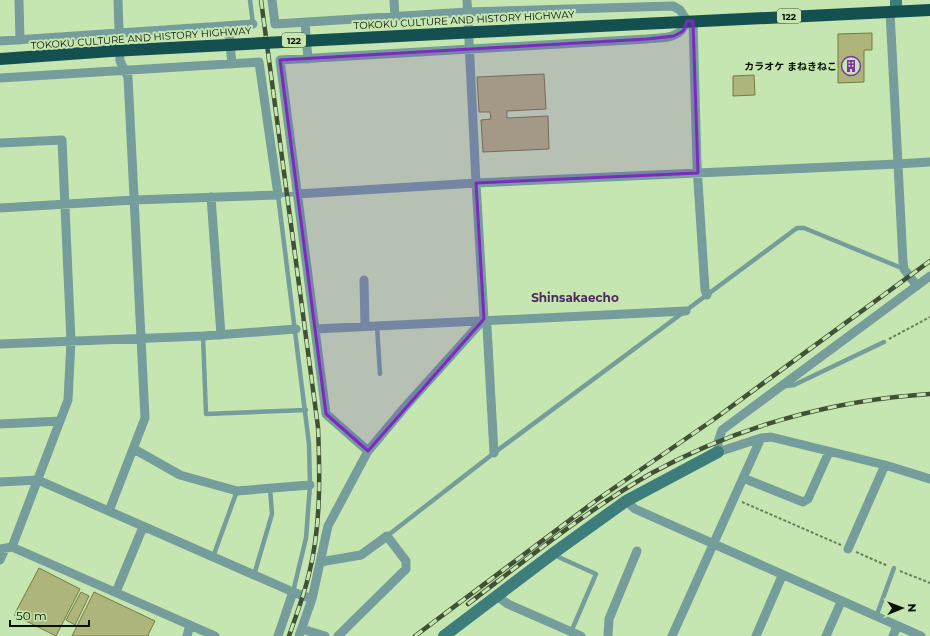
<svg xmlns="http://www.w3.org/2000/svg" width="930" height="636" font-family="Montserrat,'Noto Sans JP',sans-serif">
<rect width="100%" height="100%" fill="#c6e6b1"/>
<!-- building -->
<path fill="#aeb57a" stroke="#757a41" d="M 872,33 L 872,50 L 864,50 L 864,82 L 838,83 L 838,34 Z
M 544,74 L 546,109 L 507,111 L 507,118 L 548,116 L 549,149 L 483,152 L 481,120 L 491,119 L 490,112 L 479,112 L 477,77 Z
M 754,75 L 755,95 L 733,96 L 733,76 Z
M 39,568 L 80,589 L 56,636 L 14,615 Z
M 81,592 L 89,596 L 75,625 L 66,620 Z
M 94,592 L 155,621 L 148,635 L 149,636 L 72,636 Z"/>
<g fill="none" stroke-linecap="round" stroke-linejoin="round">
<!-- path -->
<path stroke="#697f5c" stroke-width="2" stroke-dasharray="3 2" stroke-linecap="butt" d="M 889,339 L 930,317
M 742,502 L 841,545
M 856,552 L 888,566
M 900,571 L 930,583"/>
<!-- lane -->
<path stroke="#749d9b" stroke-width="4.5" d="M 250,0 L 253,24
M 377,326 L 380,374
M 203,336 L 206,414 L 306,410
M 785,386 L 794,385 L 884,342
M 387,536 L 494,453 L 797,228 L 804,228 L 904,269
M 554,555 L 596,574 L 571,632
M 213,557 L 237,491
M 254,575 L 272,514 L 270,488
M 293,592 L 306,538 L 310,485 L 309,444 L 278,195 L 297,194
M 876,617 L 894,568"/>
<!-- street -->
<path stroke="#749d9b" stroke-width="9" d="M 19,0 L 20,40
M 272,0 L 275,24 L 467,12 L 673,6 L 680,10 L 687,21 C 679,40 665,37 647,39 L 280,60 L 326,414 L 368,451
M 394,0 L 395,17
M 467,0 L 476,183 L 898,164 L 890,12
M 693,21 L 697,166 L 705,290 L 707,295
M 305,23 L 308,59
M 228,26 L 232,64
M 0,41 L 253,24
M 0,78 L 259,62 L 278,195 L 134,200 L 0,208
M 0,143 L 62,140 L 71,341 L 68,400 L 12,547 L 0,549
M 297,194 L 476,183 L 484,319 L 404,408 L 368,451 L 328,526 L 312,599 L 299,636
M 211,197 L 221,335
M 364,280 L 365,326
M 917,286 L 904,269 L 903,262 L 898,164 L 930,162
M 484,319 L 487,327 L 494,453
M 315,329 L 686,311
M 0,344 L 203,336 L 296,329
M 0,424 L 60,421
M 761,438 L 718,452 L 718,442 L 722,430 L 930,276
M 134,449 L 180,475 L 237,491 L 310,485
M 743,478 L 803,502 L 808,499 L 829,452
M 0,482 L 38,480 L 293,592 L 312,599
M 626,501 L 635,509 L 921,636
M 109,511 L 145,418 L 128,77 L 120,61 L 118,0
M 12,547 L 215,636
M 848,549 L 885,465
M 0,560 L 5,549
M 320,562 L 361,555 L 387,536 L 406,561 L 406,569 L 338,636
M 116,592 L 143,527
M 497,596 L 508,604 L 581,636
M 302,629 L 325,636
M 187,636 L 190,625
M 278,636 L 293,592
M 608,636 L 609,619 L 637,551
M 672,636 L 761,438 L 771,437 L 885,465 L 930,479
M 756,636 L 782,576
M 826,636 L 841,602
M 893,636 L 897,626"/>
<!-- secondary -->
<path stroke="#3d7e7d" stroke-width="12" d="M 896,11 L 896,0
M 444,636 L 555,552 L 626,501 L 718,452"/>
<!-- highway -->
<path stroke="#14504f" stroke-width="12" d="M 477,32 L 930,10
M 0,59 L 111,51"/>
<defs>
<path id="rail" d="M 261,0 L 318,427 C 320,476 321,526 309,574 C 304,595 296,616 289,636
M 468,604 C 527,559 586,511 650,474 C 735,427 833,400 930,394
M 415,636 L 598,499 L 713,420 L 930,261"/>
</defs>
<!-- rail casing -->
<use href="#rail" stroke="#405136" stroke-width="4.5"/>
<!-- rail -->
<use href="#rail" stroke="#c6e6b1" stroke-width="3" stroke-dasharray="9" stroke-linecap="butt"/>
<!-- highway-bridge -->
<path stroke="#14504f" stroke-width="12" d="M 111,51 L 477,32"/>
</g>
<!-- marked area -->
<path fill="#7b2cbf" fill-opacity="0.2" stroke="#7b2cbf" stroke-width="3" stroke-linejoin="round" d="M 687,21 L 693,21 L 698,173 L 476,183 L 484,319 L 368,451 L 326,414 L 280,60 L 647,39 L 674,36 L 683,31 Z"/>
<!-- icons -->
<defs>
<symbol id="building-ring" viewBox="-11 -11 22 22"><circle r="9.5" fill="#c6e6b1" stroke="#8134a5" stroke-width="1.5"/><path d="M-4-6H4V6H1V3H-1V6H-4ZM-2.5-4.3h1.7v1.8h-1.7ZM.8-4.3h1.7v1.8H.8ZM-2.5-1h1.7V.8h-1.7ZM.8-1h1.7V.8H.8Z" fill="#8134a5"/></symbol>
</defs>
<g fill-rule="evenodd">
<use href="#building-ring" x="840" y="55" width="22" height="22"/>
</g>
<g text-anchor="middle" dominant-baseline="central" stroke-width="4" stroke-linejoin="round" paint-order="stroke">
<!-- shield labels -->
<g fill="#c6e6b1" stroke="#405036" stroke-width="1">
<rect x="777" y="9" width="24" height="14" rx="3"/>
<rect x="282" y="33" width="24" height="14" rx="3"/>
</g>
<g font-size="9" font-weight="bold" fill="#061001">
<text x="789" y="16">122</text>
<text x="294" y="40">122</text>
</g>
<!-- street labels -->
<g font-size="10" fill="#061001" stroke="#c6e6b1">
<text transform="translate(464 20) rotate(-3)">TOKOKU CULTURE AND HISTORY HIGHWAY</text>
<text transform="translate(141 38) rotate(-4)">TOKOKU CULTURE AND HISTORY HIGHWAY</text>
</g>
<!-- poi labels -->
<g font-size="10" font-weight="bold" fill="#061001" stroke="#c6e6b1" text-anchor="end">
<text x="837" y="66">カラオケ まねきねこ</text>
</g>
<!-- quarter labels -->
<g font-size="12" font-weight="bold" fill="#4d2960" stroke="#c6e6b1">
<text x="575" y="297">Shinsakaecho</text>
</g>
</g>
<!-- north arrow -->
<g transform="translate(902 608) rotate(89)" stroke="#c6e6b1" stroke-width="3" paint-order="stroke">
<path d="M0-3L7 15L0 10L-7 15Z" fill="#061001"/>
<text y="-6" font-size="11" font-weight="bold" text-anchor="middle" fill="#061001">N</text>
</g>
<!-- scale -->
<path d="M10 620v6h79v-6" fill="none" stroke="#061001" stroke-width="2"/>
<text x="16" y="620" font-size="12" fill="#061001" stroke="#c6e6b1" stroke-width="3" paint-order="stroke">50 m</text>
</svg>
